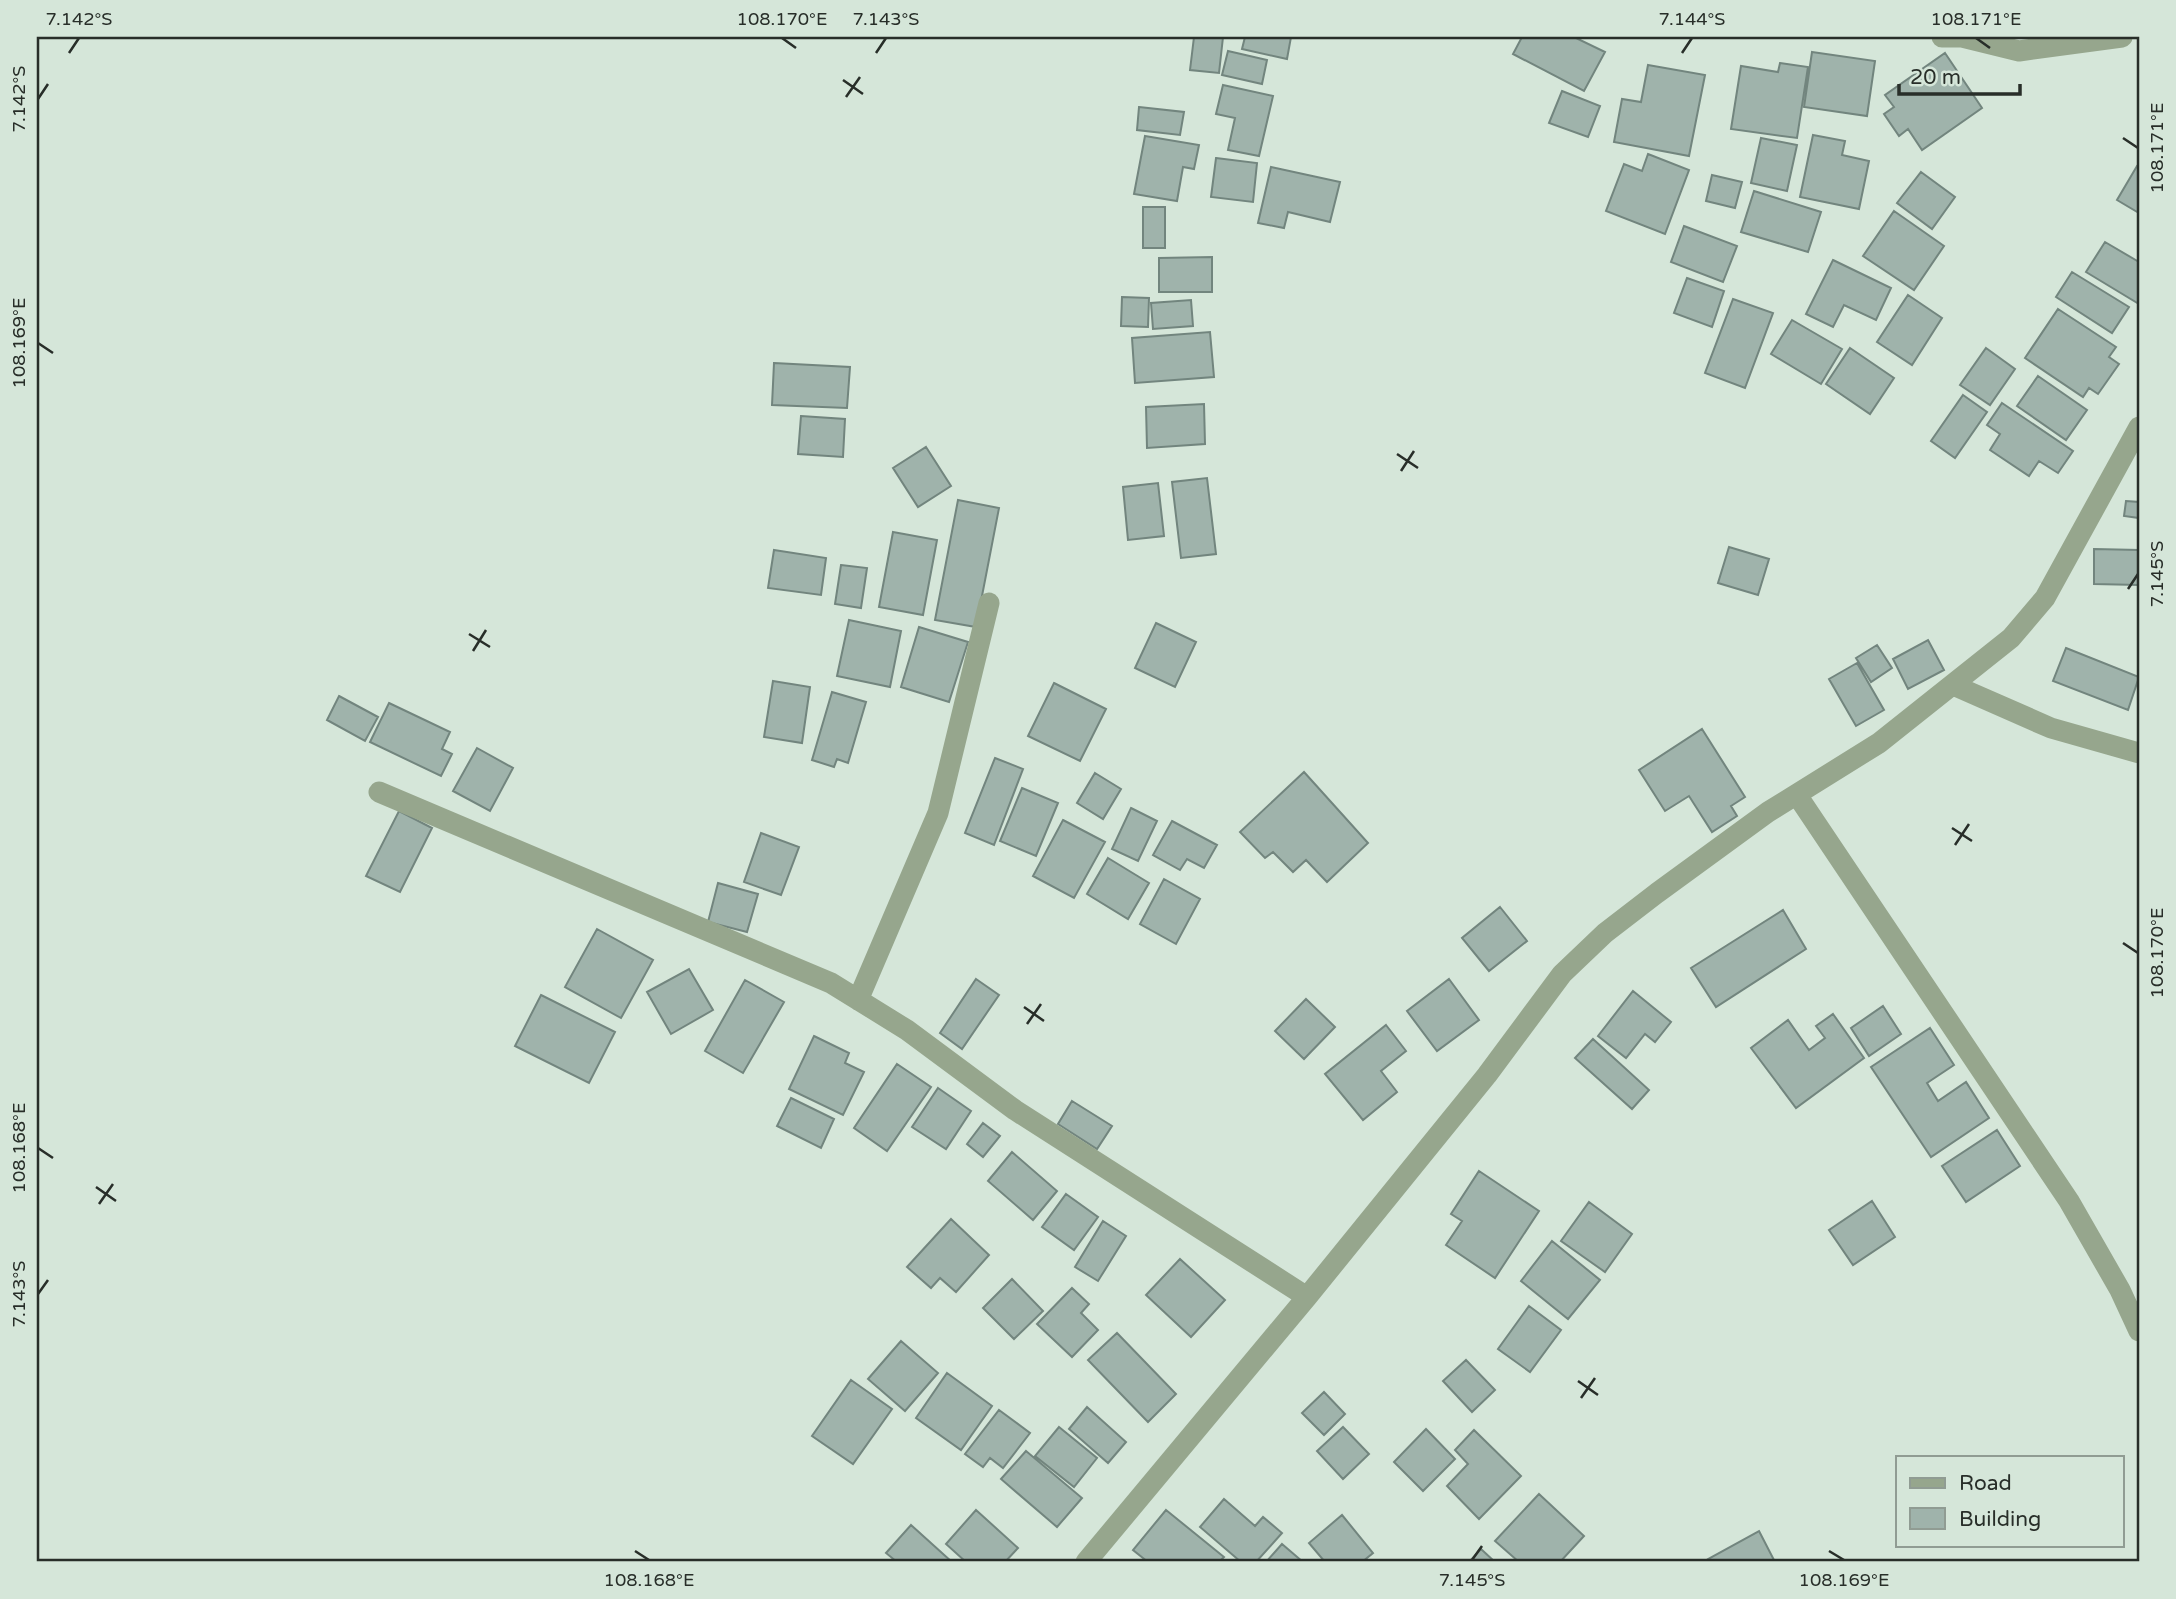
<svg xmlns="http://www.w3.org/2000/svg" width="2176" height="1599" font-family="'Varela Round',sans-serif">
<rect width="100%" height="100%" fill="#d5e6d9"/>
<!-- building -->
<path fill="#9fb3ab" stroke="#72857e" stroke-width="2" d="M 1194,37 L 1223,37 L 1219,73 L 1190,70 Z
M 1245,37 L 1291,37 L 1287,59 L 1242,49 Z
M 1522,37 L 1574,37 L 1605,52 L 1584,91 L 1513,54 Z
M 1228,51 L 1267,60 L 1262,84 L 1222,75 Z
M 1812,52 L 1875,61 L 1867,116 L 1804,107 Z
M 1945,53 L 1982,108 L 1922,150 L 1908,129 L 1899,136 L 1884,114 L 1894,107 L 1885,95 Z
M 1780,63 L 1808,67 L 1797,138 L 1731,129 L 1741,66 L 1778,72 Z
M 1648,65 L 1705,75 L 1689,156 L 1614,142 L 1622,99 L 1641,102 Z
M 1223,85 L 1273,96 L 1259,156 L 1228,150 L 1235,118 L 1216,114 Z
M 1562,91 L 1600,106 L 1588,137 L 1549,123 Z
M 1139,107 L 1184,112 L 1180,135 L 1137,130 Z
M 1813,135 L 1845,141 L 1842,155 L 1869,161 L 1859,209 L 1800,197 Z
M 1145,136 L 1199,145 L 1194,169 L 1183,167 L 1177,201 L 1134,194 Z
M 1761,138 L 1797,145 L 1787,191 L 1751,183 Z
M 1648,154 L 1689,170 L 1665,234 L 1606,211 L 1624,164 L 1642,171 Z
M 1216,158 L 1257,163 L 1253,202 L 1211,197 Z
M 2137,166 L 2139,167 L 2139,213 L 2117,200 Z
M 1271,167 L 1340,182 L 1330,222 L 1288,212 L 1284,228 L 1258,223 Z
M 1921,172 L 1955,197 L 1932,229 L 1897,203 Z
M 1712,175 L 1742,182 L 1735,208 L 1706,201 Z
M 1754,191 L 1821,212 L 1808,252 L 1741,232 Z
M 1143,207 L 1165,207 L 1165,248 L 1143,248 Z
M 1894,211 L 1944,246 L 1914,290 L 1863,256 Z
M 1684,226 L 1737,246 L 1723,282 L 1671,262 Z
M 2105,242 L 2139,262 L 2139,304 L 2086,272 Z
M 1212,257 L 1212,292 L 1159,292 L 1159,258 Z
M 1833,260 L 1891,288 L 1876,320 L 1844,305 L 1833,327 L 1806,314 Z
M 2072,272 L 2129,307 L 2112,333 L 2056,297 Z
M 1687,278 L 1724,291 L 1712,327 L 1674,313 Z
M 1908,295 L 1942,318 L 1912,365 L 1877,342 Z
M 1122,297 L 1149,298 L 1148,327 L 1121,326 Z
M 1733,299 L 1773,313 L 1745,388 L 1705,373 Z
M 1191,300 L 1193,326 L 1153,329 L 1151,303 Z
M 2058,309 L 2116,347 L 2109,357 L 2119,364 L 2098,394 L 2089,388 L 2083,397 L 2025,358 Z
M 1792,320 L 1842,349 L 1821,384 L 1771,354 Z
M 1210,332 L 1214,377 L 1135,383 L 1132,338 Z
M 1850,348 L 1894,378 L 1870,414 L 1826,384 Z
M 1986,348 L 2015,369 L 1990,405 L 1960,385 Z
M 774,363 L 850,367 L 847,408 L 772,405 Z
M 2038,376 L 2087,410 L 2066,440 L 2017,406 Z
M 1963,395 L 1987,412 L 1955,458 L 1931,441 Z
M 2002,403 L 2073,451 L 2058,473 L 2039,461 L 2029,476 L 1990,450 L 2000,434 L 1987,425 Z
M 1204,404 L 1205,444 L 1147,448 L 1146,407 Z
M 801,416 L 845,419 L 843,457 L 798,454 Z
M 926,447 L 951,486 L 918,507 L 893,468 Z
M 1207,478 L 1216,554 L 1181,558 L 1172,482 Z
M 1158,483 L 1164,536 L 1128,540 L 1123,487 Z
M 958,500 L 999,508 L 976,627 L 935,620 Z
M 2126,501 L 2139,502 L 2139,518 L 2124,516 Z
M 893,532 L 937,540 L 923,615 L 879,607 Z
M 1729,547 L 1769,559 L 1758,595 L 1718,583 Z
M 2094,549 L 2139,550 L 2139,585 L 2094,584 Z
M 774,550 L 826,558 L 821,595 L 768,588 Z
M 841,565 L 867,568 L 861,608 L 835,604 Z
M 849,620 L 901,631 L 890,687 L 837,676 Z
M 1156,623 L 1196,642 L 1175,687 L 1135,668 Z
M 919,627 L 968,642 L 949,702 L 901,687 Z
M 1928,640 L 1944,670 L 1908,689 L 1893,659 Z
M 1877,645 L 1892,668 L 1871,682 L 1856,658 Z
M 2066,648 L 2139,677 L 2128,710 L 2053,681 Z
M 1857,663 L 1884,710 L 1856,726 L 1829,679 Z
M 773,681 L 810,687 L 802,743 L 764,737 Z
M 1054,683 L 1106,709 L 1080,761 L 1028,736 Z
M 832,692 L 866,702 L 848,763 L 837,759 L 834,767 L 812,760 Z
M 339,696 L 378,717 L 365,741 L 327,720 Z
M 389,703 L 450,732 L 442,749 L 452,754 L 441,776 L 370,742 Z
M 1702,729 L 1745,797 L 1731,806 L 1737,816 L 1712,832 L 1689,796 L 1665,811 L 1639,770 Z
M 477,748 L 513,768 L 490,811 L 453,791 Z
M 995,758 L 1023,769 L 994,845 L 965,833 Z
M 1304,772 L 1368,843 L 1327,882 L 1306,860 L 1293,872 L 1273,852 L 1265,858 L 1240,832 Z
M 1095,773 L 1121,789 L 1103,819 L 1077,803 Z
M 1022,788 L 1058,803 L 1036,856 L 1000,841 Z
M 1131,808 L 1157,821 L 1138,861 L 1112,849 Z
M 399,811 L 432,828 L 400,892 L 366,876 Z
M 1063,820 L 1105,842 L 1074,898 L 1033,876 Z
M 1172,821 L 1217,845 L 1204,868 L 1187,859 L 1180,870 L 1153,855 Z
M 761,833 L 799,847 L 781,895 L 744,882 Z
M 1108,858 L 1149,883 L 1128,919 L 1087,894 Z
M 1164,879 L 1200,899 L 1176,944 L 1140,924 Z
M 718,883 L 758,894 L 747,932 L 708,922 Z
M 1500,907 L 1527,941 L 1489,971 L 1462,938 Z
M 1783,910 L 1806,949 L 1716,1007 L 1691,968 Z
M 597,929 L 653,960 L 621,1018 L 565,987 Z
M 689,969 L 713,1010 L 671,1034 L 647,992 Z
M 976,979 L 999,995 L 962,1049 L 940,1033 Z
M 1449,979 L 1479,1020 L 1437,1051 L 1407,1011 Z
M 745,980 L 784,1002 L 743,1073 L 705,1051 Z
M 1633,991 L 1671,1022 L 1655,1042 L 1645,1034 L 1626,1058 L 1598,1036 Z
M 541,995 L 615,1032 L 589,1083 L 515,1046 Z
M 1306,999 L 1335,1027 L 1304,1059 L 1275,1031 Z
M 1883,1006 L 1901,1034 L 1869,1056 L 1851,1028 Z
M 1833,1014 L 1864,1058 L 1796,1108 L 1751,1048 L 1788,1020 L 1809,1050 L 1825,1038 L 1816,1026 Z
M 1386,1025 L 1406,1051 L 1381,1071 L 1397,1092 L 1363,1120 L 1325,1074 Z
M 1930,1028 L 1954,1065 L 1927,1083 L 1938,1101 L 1966,1082 L 1989,1118 L 1931,1157 L 1871,1067 Z
M 814,1036 L 849,1053 L 845,1063 L 864,1072 L 843,1115 L 789,1089 Z
M 1593,1039 L 1649,1090 L 1632,1109 L 1575,1058 Z
M 897,1064 L 931,1087 L 887,1151 L 854,1128 Z
M 938,1088 L 971,1111 L 946,1149 L 912,1127 Z
M 791,1098 L 834,1119 L 821,1148 L 777,1126 Z
M 1072,1101 L 1112,1126 L 1097,1149 L 1058,1124 Z
M 983,1123 L 1000,1136 L 983,1157 L 967,1144 Z
M 1997,1130 L 2020,1166 L 1966,1202 L 1942,1166 Z
M 1012,1152 L 1057,1191 L 1033,1220 L 988,1181 Z
M 1479,1171 L 1539,1211 L 1495,1278 L 1446,1245 L 1462,1221 L 1451,1214 Z
M 1066,1194 L 1098,1217 L 1074,1250 L 1042,1227 Z
M 1872,1201 L 1895,1237 L 1853,1265 L 1829,1230 Z
M 1589,1202 L 1632,1234 L 1605,1272 L 1561,1241 Z
M 951,1219 L 989,1255 L 956,1292 L 940,1278 L 931,1288 L 907,1267 Z
M 1103,1221 L 1126,1236 L 1098,1281 L 1075,1267 Z
M 1552,1241 L 1600,1280 L 1568,1319 L 1521,1281 Z
M 1180,1259 L 1225,1300 L 1191,1337 L 1146,1295 Z
M 1012,1279 L 1043,1311 L 1014,1339 L 983,1308 Z
M 1072,1288 L 1089,1304 L 1081,1313 L 1098,1330 L 1072,1357 L 1037,1324 Z
M 1529,1306 L 1561,1330 L 1530,1372 L 1498,1349 Z
M 1117,1333 L 1176,1394 L 1148,1422 L 1088,1360 Z
M 901,1341 L 938,1373 L 905,1411 L 868,1379 Z
M 1466,1360 L 1495,1390 L 1472,1412 L 1443,1381 Z
M 947,1373 L 992,1406 L 961,1450 L 916,1418 Z
M 851,1380 L 892,1409 L 853,1464 L 812,1436 Z
M 1324,1392 L 1345,1414 L 1324,1435 L 1302,1413 Z
M 1087,1407 L 1126,1442 L 1108,1463 L 1069,1429 Z
M 999,1410 L 1030,1433 L 1003,1468 L 990,1458 L 983,1467 L 965,1454 Z
M 1059,1427 L 1097,1458 L 1074,1487 L 1035,1456 Z
M 1343,1427 L 1369,1454 L 1343,1479 L 1317,1451 Z
M 1426,1429 L 1455,1459 L 1423,1491 L 1394,1462 Z
M 1474,1430 L 1521,1476 L 1479,1519 L 1447,1486 L 1468,1464 L 1455,1450 Z
M 1026,1451 L 1082,1498 L 1057,1527 L 1001,1479 Z
M 1539,1494 L 1584,1536 L 1560,1562 L 1519,1562 L 1495,1541 Z
M 1224,1499 L 1255,1526 L 1263,1517 L 1282,1533 L 1256,1562 L 1241,1562 L 1200,1527 Z
M 976,1510 L 1018,1548 L 1005,1562 L 966,1562 L 946,1544 Z
M 1166,1510 L 1224,1557 L 1219,1562 L 1148,1562 L 1133,1550 Z
M 1342,1515 L 1373,1553 L 1362,1562 L 1325,1562 L 1309,1543 Z
M 911,1525 L 952,1562 L 897,1562 L 886,1553 Z
M 1759,1531 L 1775,1562 L 1710,1562 L 1708,1559 Z
M 1282,1544 L 1303,1562 L 1266,1562 Z
M 1481,1549 L 1495,1562 L 1469,1562 Z"/>
<g fill="none" stroke-linecap="round" stroke-linejoin="round">
<!-- minor -->
<path stroke="#96a68d" stroke-width="21" d="M 1942,37 L 1962,37 L 2019,51 L 2122,37
M 1953,685 L 2051,728 L 2139,753
M 379,792 L 831,983 L 907,1030 L 1015,1110 L 1307,1297
M 1797,795 L 2069,1201 L 2120,1290 L 2139,1331
M 858,1000 L 938,813 L 989,603
M 1086,1562 L 1307,1297 L 1487,1075 L 1562,974 L 1605,933 L 1657,893 L 1768,812 L 1879,743 L 2011,638 L 2045,598 L 2139,427"/>
</g>
<!-- ticks -->
<path fill="none" stroke="#282e29" stroke-width="2.5" d="M 782,38 L 796,48M 1976,38 L 1990,48M 69,53 L 79,38M 876,53 L 886,38M 1682,53 L 1692,38M 843,80 L 863,94M 846,97 L 860,77M 38,99 L 48,84M 2123,138 L 2138,148M 38,343 L 53,353M 1397,454 L 1418,468M 1401,471 L 1414,451M 2128,589 L 2138,574M 469,634 L 490,647M 473,651 L 486,630M 1952,828 L 1972,841M 1955,845 L 1969,824M 2123,943 L 2138,953M 1024,1007 L 1044,1021M 1027,1024 L 1041,1004M 38,1148 L 53,1158M 96,1187 L 116,1201M 99,1204 L 113,1184M 38,1294 L 48,1280M 1578,1381 L 1598,1395M 1581,1398 L 1595,1378M 635,1551 L 649,1560M 1829,1551 L 1844,1560M 1472,1560 L 1482,1546"/>
<!-- border -->
<rect width="2176" height="1599" fill="none" stroke="#d5e6d9" stroke-width="77"/>
<!-- legend -->
<rect x="1896" y="1456" width="228" height="91" fill="#d5e6d9" stroke="#909c93" stroke-width="2"/>
<rect x="1910" y="1478" width="35" height="10" fill="#96a68d" stroke="#909c93" stroke-width="2"/>
<text x="1959" y="1490" font-size="21" fill="#282e29">Road</text>
<rect x="1910" y="1508" width="35" height="21" fill="#9fb3ab" stroke="#909c93" stroke-width="2"/>
<text x="1959" y="1526" font-size="21" fill="#282e29">Building</text>
<!-- scale -->
<path d="M1899 84v10h121v-10" fill="none" stroke="#282e29" stroke-width="3.5"/>
<text x="1910" y="84" font-size="21" fill="#282e29" stroke="#d5e6d9" stroke-width="5" paint-order="stroke">20 m</text>
<rect x="38" y="38" width="2100" height="1522" fill="none" stroke="#282e29" stroke-width="2.5"/>
<g font-size="18" text-anchor="middle" fill="#282e29">
<text x="79" y="25">7.142°S</text>
<text x="782" y="25">108.170°E</text>
<text x="886" y="25">7.143°S</text>
<text x="1692" y="25">7.144°S</text>
<text x="1976" y="25">108.171°E</text>
<text transform="translate(19 99) rotate(-90)" y="6">7.142°S</text>
<text transform="translate(2157 148) rotate(-90)" y="6">108.171°E</text>
<text transform="translate(19 343) rotate(-90)" y="6">108.169°E</text>
<text transform="translate(2157 574) rotate(-90)" y="6">7.145°S</text>
<text transform="translate(2157 953) rotate(-90)" y="6">108.170°E</text>
<text transform="translate(19 1148) rotate(-90)" y="6">108.168°E</text>
<text transform="translate(19 1294) rotate(-90)" y="6">7.143°S</text>
<text x="649" y="1586">108.168°E</text>
<text x="1472" y="1586">7.145°S</text>
<text x="1844" y="1586">108.169°E</text>
</g>
</svg>
